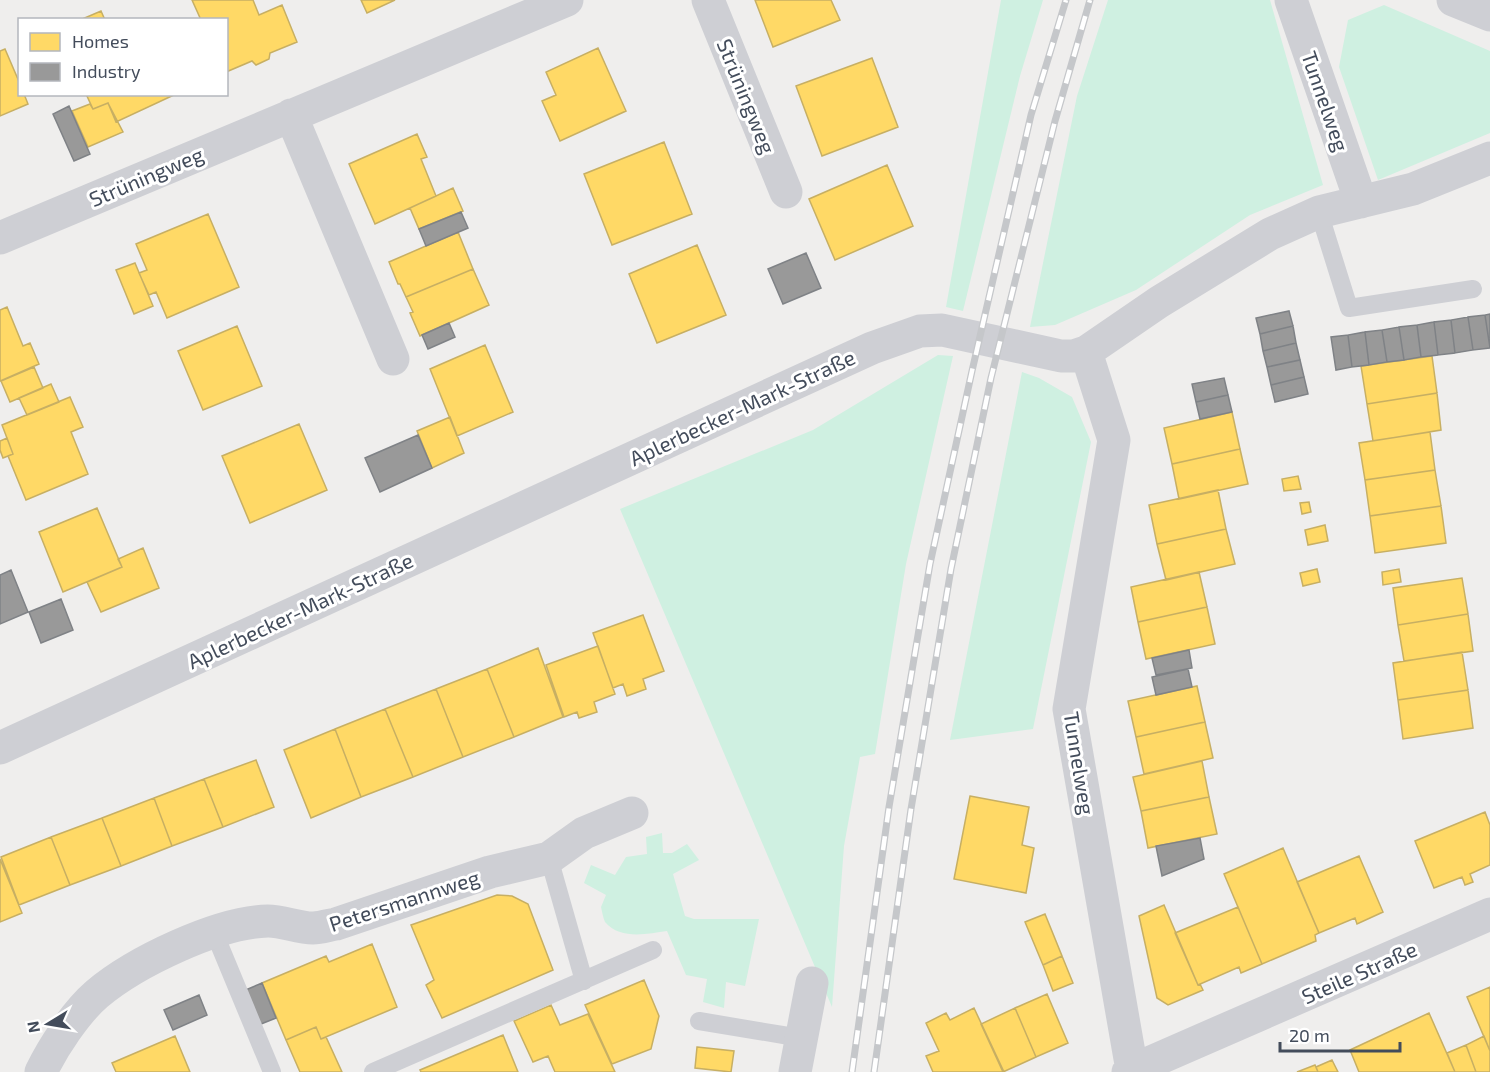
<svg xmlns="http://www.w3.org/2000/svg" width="1490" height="1072" font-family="'Exo 2',sans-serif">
<rect width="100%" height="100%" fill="#efeeed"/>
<!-- green -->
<path fill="#cff0e1" d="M 1001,0 L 1043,0 L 1020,76 L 963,311 L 946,307 Z
M 1108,0 L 1270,0 L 1323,185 L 1250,215 L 1136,290 L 1055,325 L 1030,327 L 1077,96 Z
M 1384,5 L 1490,51 L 1490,133 L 1378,180 L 1339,67 L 1348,20 Z
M 938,355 L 953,356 L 906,564 L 875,754 L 860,757 L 844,846 L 832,1007 L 620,509 L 813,430 Z
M 1022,372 L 1039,378 L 1072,397 L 1091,442 L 1033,729 L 950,740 Z
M 662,833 L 663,853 L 672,853 L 687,844 L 699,860 L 673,874 L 685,916 L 694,919 L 759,919 L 745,986 L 726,982 L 724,1008 L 703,1002 L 707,979 L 686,975 L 667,931 C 647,934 620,940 605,922 C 603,918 602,911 601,907 L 606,895 L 584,883 L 591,865 L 615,875 L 626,857 L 647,854 L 646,837 Z"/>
<!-- homes -->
<path fill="#ffd966" stroke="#c7af63" stroke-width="1.5" d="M 192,0 L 253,0 L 259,15 L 282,5 L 297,42 L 270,53 L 269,59 L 256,65 L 252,61 L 226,72 L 226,20 L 201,20 Z
M 361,0 L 395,0 L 367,13 Z
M 755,0 L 831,0 L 840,20 L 773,47 Z
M 101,11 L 105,20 L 80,20 Z
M 598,48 L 626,111 L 560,141 L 542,101 L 556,95 L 546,72 Z
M 5,49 L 20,84 L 20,94 L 24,94 L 28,104 L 0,116 L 0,51 Z
M 872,58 L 898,127 L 822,156 L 796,86 Z
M 86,94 L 176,94 L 116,122 L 108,103 L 93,109 Z
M 108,103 L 123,132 L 88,147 L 72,111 L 90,104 L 93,109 Z
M 417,134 L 427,157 L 421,159 L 436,196 L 375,224 L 349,164 Z
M 664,142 L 692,214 L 612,245 L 584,174 Z
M 887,165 L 913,226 L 835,260 L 809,199 Z
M 453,188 L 463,211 L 419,229 L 410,208 Z
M 208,214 L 239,287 L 167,318 L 156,292 L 149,295 L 139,273 L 147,270 L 136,244 Z
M 458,232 L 473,269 L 406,297 L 400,284 L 398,284 L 389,262 Z
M 697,245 L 726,315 L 657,343 L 629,274 Z
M 135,263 L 153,306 L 134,314 L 116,270 Z
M 473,269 L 489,305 L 420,336 L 410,313 L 413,312 L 406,297 Z
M 7,307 L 23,346 L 30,343 L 39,364 L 0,381 L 0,310 Z
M 237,326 L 262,386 L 203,410 L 178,351 Z
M 485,345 L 513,412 L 457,436 L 430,369 Z
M 1432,356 L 1437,393 L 1367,404 L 1361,366 Z
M 34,367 L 43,388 L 10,402 L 1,381 Z
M 51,384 L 59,402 L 27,415 L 19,398 Z
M 1437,393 L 1441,430 L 1373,441 L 1367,404 Z
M 70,397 L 83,427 L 71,432 L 88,474 L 26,500 L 8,456 L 13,454 L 2,425 Z
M 1232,412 L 1240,449 L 1172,464 L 1164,428 Z
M 450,417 L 464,453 L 432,468 L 417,431 Z
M 299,424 L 327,490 L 250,523 L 222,456 Z
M 1430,432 L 1435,470 L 1365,480 L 1359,443 Z
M 7,438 L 13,454 L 3,458 L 0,450 L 0,441 Z
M 1240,449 L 1248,484 L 1179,499 L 1172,464 Z
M 1435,470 L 1441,506 L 1370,516 L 1365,480 Z
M 1298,476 L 1301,489 L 1284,491 L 1282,479 Z
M 1218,490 L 1226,529 L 1157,544 L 1149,505 Z
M 1309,502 L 1311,512 L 1302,514 L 1300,503 Z
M 1441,506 L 1446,543 L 1375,553 L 1370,516 Z
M 97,508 L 122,567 L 63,592 L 39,532 Z
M 1325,525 L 1328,541 L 1308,545 L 1305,530 Z
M 1226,529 L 1235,564 L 1166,580 L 1157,544 Z
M 143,548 L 159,588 L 101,612 L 87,582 L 122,567 L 118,559 Z
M 1317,569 L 1320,582 L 1303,586 L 1300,573 Z
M 1399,569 L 1401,582 L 1383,585 L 1382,572 Z
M 1199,572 L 1207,607 L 1138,622 L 1131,587 Z
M 1462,578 L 1468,614 L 1398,625 L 1393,588 Z
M 1207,607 L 1215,644 L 1146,659 L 1138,622 Z
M 1468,614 L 1473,651 L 1404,661 L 1398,625 Z
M 643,615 L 664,671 L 643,679 L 646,689 L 627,696 L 623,684 L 613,688 L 593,633 Z
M 598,646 L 615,694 L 594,702 L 597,712 L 579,718 L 577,712 L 564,717 L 546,665 Z
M 538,648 L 563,717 L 514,737 L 487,669 Z
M 1462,652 L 1468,690 L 1398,700 L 1393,663 Z
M 487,669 L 514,737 L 463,757 L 436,689 Z
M 1197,686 L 1205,722 L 1136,737 L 1128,701 Z
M 436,689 L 463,757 L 413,777 L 385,709 Z
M 1468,690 L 1473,728 L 1403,739 L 1398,700 Z
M 385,709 L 413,777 L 361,797 L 335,729 Z
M 1205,722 L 1213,758 L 1144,774 L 1136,737 Z
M 335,729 L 361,797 L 311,818 L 284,750 Z
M 256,760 L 274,807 L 223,827 L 204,779 Z
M 1202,761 L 1209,797 L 1141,811 L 1133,777 Z
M 204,779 L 223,827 L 172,846 L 154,798 Z
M 970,796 L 1029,807 L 1022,845 L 1034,848 L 1026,893 L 954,879 Z
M 1209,797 L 1217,834 L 1148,848 L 1141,811 Z
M 154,798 L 172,846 L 121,866 L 102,818 Z
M 1485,812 L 1490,825 L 1490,865 L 1470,874 L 1473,882 L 1465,885 L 1462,877 L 1434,888 L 1415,841 Z
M 102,818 L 121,866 L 70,885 L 51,837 Z
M 51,837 L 70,885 L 19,905 L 1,857 Z
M 1283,848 L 1319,933 L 1315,935 L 1316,941 L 1262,964 L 1224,874 Z
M 1359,856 L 1383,912 L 1357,924 L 1355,918 L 1319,933 L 1297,882 Z
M 0,859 L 22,913 L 0,922 Z
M 497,895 L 512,896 L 528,904 L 553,970 L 442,1018 L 426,985 L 434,980 L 411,925 Z
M 1164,905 L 1198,985 L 1200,984 L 1203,990 L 1168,1005 L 1157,998 L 1139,916 Z
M 1238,907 L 1262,964 L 1241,973 L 1239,967 L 1198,985 L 1175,933 Z
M 1045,914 L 1062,956 L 1043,965 L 1025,922 Z
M 372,944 L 397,1007 L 321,1039 L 316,1027 L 286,1040 L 262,983 L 326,956 L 329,962 Z
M 1062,956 L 1073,983 L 1053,991 L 1043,965 Z
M 644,980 L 659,1016 L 651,1049 L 612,1064 L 585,1005 Z
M 1490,987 L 1490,1051 L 1467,997 Z
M 1047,994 L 1068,1043 L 1036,1057 L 1015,1008 Z
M 551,1005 L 560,1025 L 588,1014 L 615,1072 L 555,1072 L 548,1056 L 533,1062 L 514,1021 Z
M 974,1008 L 1004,1072 L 933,1072 L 926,1056 L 939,1051 L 926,1023 L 946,1013 L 950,1020 Z
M 1015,1008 L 1036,1057 L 1003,1072 L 981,1024 Z
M 1429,1013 L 1455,1072 L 1359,1072 L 1350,1050 Z
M 316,1027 L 321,1039 L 326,1037 L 342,1072 L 300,1072 L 286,1040 Z
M 503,1035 L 518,1072 L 421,1072 L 420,1070 Z
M 175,1036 L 190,1072 L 116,1072 L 112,1063 Z
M 1484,1036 L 1490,1051 L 1490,1072 L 1476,1072 L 1466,1045 Z
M 1466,1045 L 1476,1072 L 1455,1072 L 1447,1053 Z
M 697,1047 L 734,1051 L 731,1072 L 695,1068 Z
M 1332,1060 L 1338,1072 L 1318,1072 L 1316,1067 Z
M 1315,1065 L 1318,1072 L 1297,1072 Z"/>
<!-- industry -->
<path fill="#999" stroke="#7f8286" stroke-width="1.5" d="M 69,106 L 90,154 L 74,161 L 53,114 Z
M 461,212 L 468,228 L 426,246 L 419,229 Z
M 806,253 L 821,288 L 783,304 L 768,269 Z
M 1289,311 L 1293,326 L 1260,334 L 1256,318 Z
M 1490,314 L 1490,348 L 1485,315 Z
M 1485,315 L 1490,348 L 1473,350 L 1468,317 Z
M 1468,317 L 1473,350 L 1455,353 L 1451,320 Z
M 1451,320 L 1455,353 L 1438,355 L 1434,322 Z
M 1434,322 L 1438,355 L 1421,357 L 1417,325 Z
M 449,323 L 455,337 L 428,349 L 422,335 Z
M 1417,325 L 1421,357 L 1404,360 L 1399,327 Z
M 1293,326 L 1296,343 L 1263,351 L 1260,334 Z
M 1399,327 L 1404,360 L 1387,362 L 1382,330 Z
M 1382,330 L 1387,362 L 1369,365 L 1365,332 Z
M 1365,332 L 1369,365 L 1352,367 L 1348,335 Z
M 1348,335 L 1352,367 L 1336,370 L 1331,337 Z
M 1296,343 L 1300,360 L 1267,367 L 1263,351 Z
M 1300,360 L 1304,377 L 1271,385 L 1267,367 Z
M 1304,377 L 1308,394 L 1275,402 L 1271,385 Z
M 1224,378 L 1228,395 L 1196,402 L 1192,384 Z
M 1228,395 L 1232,412 L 1200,419 L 1196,402 Z
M 418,435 L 432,468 L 380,492 L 365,458 Z
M 11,570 L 28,612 L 0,624 L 0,575 Z
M 61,599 L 73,630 L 41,643 L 29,612 Z
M 1189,650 L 1192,668 L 1156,675 L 1152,658 Z
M 1188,669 L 1192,687 L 1156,695 L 1152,677 Z
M 1200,838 L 1204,859 L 1162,876 L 1156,846 Z
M 262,983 L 276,1018 L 256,1026 L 241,992 Z
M 199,995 L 207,1015 L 173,1030 L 164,1010 Z"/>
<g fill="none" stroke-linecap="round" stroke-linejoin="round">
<!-- lane -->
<path stroke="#cecfd4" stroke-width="18" d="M 1319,212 L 1349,308 L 1473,289
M 549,858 L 584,981
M 214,932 L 272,1072
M 699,1021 L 801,1038
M 373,1072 L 653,950"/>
<!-- street -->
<path stroke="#cecfd4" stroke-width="33" d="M 708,0 L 786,192
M 1291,0 L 1361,202
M 1453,0 L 1490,15
M 291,115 L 393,359
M 0,238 L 567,0
M 1086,352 L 1114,440 L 1069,709 L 1132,1070
M 0,748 L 872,348 L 920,331 L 942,330 L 1061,356 L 1074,356 L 1086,352 L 1159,302 L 1270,234 L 1319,212 L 1413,189 L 1490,158
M 41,1072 C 53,1047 76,1012 97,994 C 135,962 218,922 268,921 C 283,921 298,928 313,928 C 321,928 329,925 336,924 L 490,872 L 549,858 L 584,833 L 632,813
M 795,1072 L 812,983
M 1128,1072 L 1490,914"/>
<defs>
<path id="rail" d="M 852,1072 L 889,807 L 930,564 L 972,371 L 1031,115 L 1066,0
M 874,1072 L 911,809 L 951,569 L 991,378 L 1055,121 L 1090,0"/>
</defs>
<!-- rail casing -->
<use href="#rail" stroke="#c5c7ca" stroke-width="7"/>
<!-- rail -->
<use href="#rail" stroke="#fff" stroke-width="4.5" stroke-dasharray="14" stroke-linecap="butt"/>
</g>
<g text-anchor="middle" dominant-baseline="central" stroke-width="6" stroke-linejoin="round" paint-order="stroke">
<!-- street labels -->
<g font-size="21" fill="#434c5b" stroke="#fff">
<text transform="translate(747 96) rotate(68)">Strüningweg</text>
<text transform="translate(1326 101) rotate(71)">Tunnelweg</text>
<text transform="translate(146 176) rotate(-23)">Strüningweg</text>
<text transform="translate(742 407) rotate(-25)">Aplerbecker-Mark-Straße</text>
<text transform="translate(300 610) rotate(-25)">Aplerbecker-Mark-Straße</text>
<text transform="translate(1080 763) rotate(81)">Tunnelweg</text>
<text transform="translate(404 900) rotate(-18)">Petersmannweg</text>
<text transform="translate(1359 972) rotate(-24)">Steile Straße</text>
</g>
</g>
<!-- legend -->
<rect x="18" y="18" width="210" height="78" fill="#ffffff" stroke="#b4b7bd" stroke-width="1.5"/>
<rect x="30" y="33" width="30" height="18" fill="#ffd966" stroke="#b4b7bd" stroke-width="1.5"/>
<text x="72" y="48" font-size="18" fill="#434c5b">Homes</text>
<rect x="30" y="63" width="30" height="18" fill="#999999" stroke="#b4b7bd" stroke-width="1.5"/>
<text x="72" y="78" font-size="18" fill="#434c5b">Industry</text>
<!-- north arrow -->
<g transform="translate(48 1024) rotate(259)" stroke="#ffffff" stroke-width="4.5" paint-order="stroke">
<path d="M0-4.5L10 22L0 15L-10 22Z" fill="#434c5b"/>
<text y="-9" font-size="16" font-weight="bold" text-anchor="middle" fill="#434c5b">N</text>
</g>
<!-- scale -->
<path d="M1280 1042v9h120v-9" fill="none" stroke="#434c5b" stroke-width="3"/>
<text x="1289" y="1042" font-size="18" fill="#434c5b" stroke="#ffffff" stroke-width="4.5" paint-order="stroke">20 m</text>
</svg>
